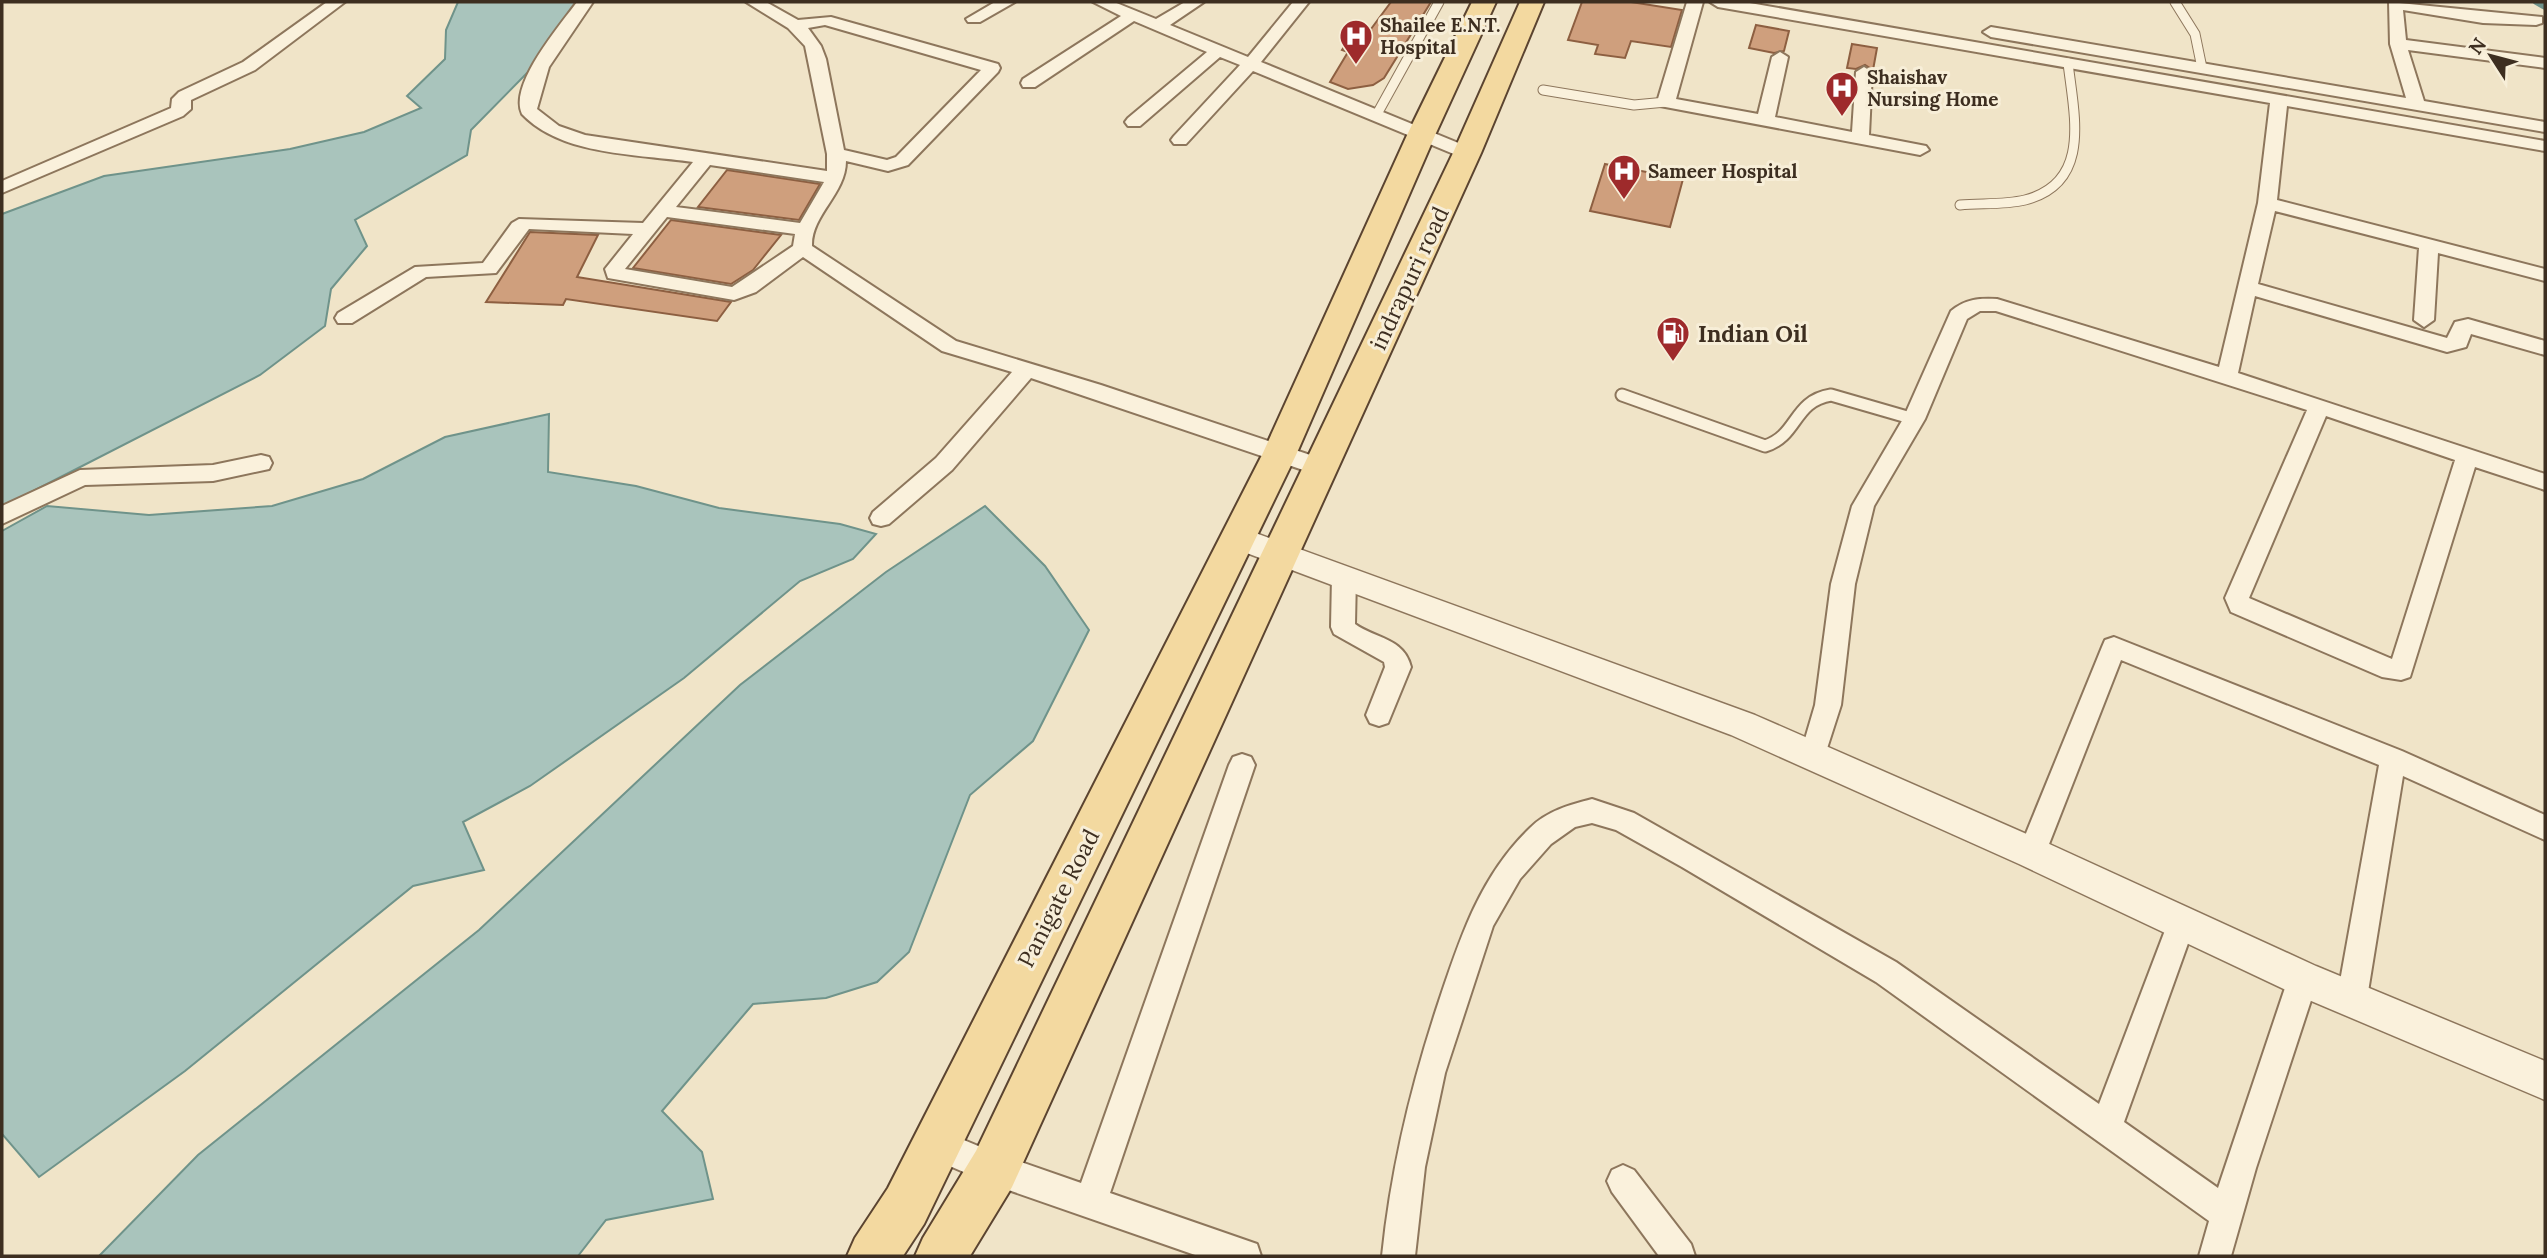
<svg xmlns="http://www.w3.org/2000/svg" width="2547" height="1258" font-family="Lora,serif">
<rect width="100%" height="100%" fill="#f0e4c8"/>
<!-- water -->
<path fill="#a9c4bc" stroke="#6f938a" stroke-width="2" d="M 458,2 L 579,2 L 528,72 L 471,130 L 467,155 L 355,220 L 367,246 L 331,289 L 325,326 L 260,375 L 2,507 L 2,214 L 104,176 L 290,149 L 364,132 L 421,108 L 407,96 L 445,59 L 446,30 Z
M 549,414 L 548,472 L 636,486 L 719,508 L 840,524 L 876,534 L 853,559 L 800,581 L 684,678 L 530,786 L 463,822 L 484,870 L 413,886 L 185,1071 L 39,1177 L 2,1134 L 2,531 L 47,506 L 149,515 L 272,506 L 363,479 L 445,437 Z
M 985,506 L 1045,566 L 1089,630 L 1033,741 L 970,795 L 909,952 L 877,982 L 826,998 L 753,1004 L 662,1111 L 702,1152 L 713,1199 L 606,1220 L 578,1256 L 99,1256 L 198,1155 L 479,930 L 740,685 L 886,572 Z"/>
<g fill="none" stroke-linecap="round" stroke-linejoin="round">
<!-- stream -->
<path stroke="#6f938a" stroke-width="6" d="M 2536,2 L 2545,7"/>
</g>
<!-- building -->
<path fill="#cf9f7d" stroke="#8d5f41" stroke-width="2" d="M 1391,2 L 1431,2 L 1384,78 L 1373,85 L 1348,89 L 1330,82 L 1348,52 L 1342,50 L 1358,26 L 1371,29 Z
M 1582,2 L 1631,2 L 1682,10 L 1671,47 L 1631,41 L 1625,58 L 1595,54 L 1598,45 L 1568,40 Z
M 1756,25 L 1789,31 L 1784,51 L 1774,53 L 1749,48 Z
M 1852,44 L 1877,48 L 1873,70 L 1865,65 L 1856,69 L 1847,68 Z
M 1605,164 L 1683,179 L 1670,227 L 1590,211 Z
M 727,170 L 820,184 L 799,220 L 698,207 Z
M 671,220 L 781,235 L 753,270 L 731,284 L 633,268 Z
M 530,232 L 598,235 L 577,277 L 731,302 L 717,321 L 566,299 L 563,305 L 486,302 Z"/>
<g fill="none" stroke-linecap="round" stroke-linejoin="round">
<defs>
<path id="service-far1" d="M 2175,2 L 2195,34 L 2202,68
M 1543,90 L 1634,105 L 1666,102
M 1377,114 L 1439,2
M 1960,205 C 1981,203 2004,205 2025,200 C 2092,183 2074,115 2068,63"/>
<path id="service" d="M 1622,395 L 1765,446 C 1798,436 1793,401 1831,395 L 1914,419"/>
<path id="minor" d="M 327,2 L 345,2 L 255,70 L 191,100 L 191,109 L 183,116 L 2,193 L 2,181 L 171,108 L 172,99 L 179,92 L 243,62 Z
M 577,2 L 593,2 L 549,67 L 537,109 L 559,126 L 585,135 L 827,171 L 827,154 L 805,46 L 788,28 L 746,2 L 766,2 L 798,20 L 831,17 L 998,64 L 1000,68 L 998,72 L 908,165 L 888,171 L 846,161 C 846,194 811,215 812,246 L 956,341 L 1101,385 L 1328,461 L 1331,467 L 1328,473 L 1312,473 L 1031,378 L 952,470 L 889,524 L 881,526 L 873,524 L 870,518 L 873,512 L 936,458 L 1012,372 L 942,351 L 803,257 L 756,292 L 734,300 L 608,278 L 605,269 L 633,234 L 529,229 L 496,273 L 426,277 L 352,323 L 338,323 L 335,318 L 338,313 L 415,267 L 483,263 L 512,223 L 519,219 L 643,223 L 693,162 C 638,154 562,156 522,114 C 508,85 561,24 577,2 ZM 825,25 L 981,70 L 896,157 L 887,160 L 844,150 L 826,59 L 821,46 L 808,28 ZM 710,165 L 824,182 L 800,223 L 676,207 ZM 667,217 L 795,234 L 793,246 L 732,287 L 625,269 Z
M 995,2 L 1015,2 L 980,22 L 968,22 L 966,19 Z
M 1093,2 L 1114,2 L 1156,19 L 1185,2 L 1204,2 L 1170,25 L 1248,57 L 1293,2 L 1309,2 L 1261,62 L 1473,149 L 1476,153 L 1467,158 L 1461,157 L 1253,71 L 1186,144 L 1174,144 L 1171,140 L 1174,136 L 1240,65 L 1220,57 L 1140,126 L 1128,126 L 1125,122 L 1128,118 L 1207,52 L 1134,21 L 1035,87 L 1023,87 L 1021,83 L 1023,79 L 1121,16 Z
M 1687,2 L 1703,2 L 1676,99 L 1758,114 L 1772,57 L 1780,52 L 1788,57 L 1775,117 L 1852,132 L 1856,72 L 1864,67 L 1872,72 L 1869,135 L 1926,146 L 1929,150 L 1920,155 L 1660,106 L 1657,102 Z
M 1710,2 L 1744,2 L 2545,141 L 2545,151 L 2287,106 L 2277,200 L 2545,269 L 2545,281 L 2438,253 L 2434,320 L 2424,327 L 2414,320 L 2419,248 L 2275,211 L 2258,284 L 2447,338 L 2455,322 L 2468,319 L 2545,341 L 2545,355 L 2471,334 L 2466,347 L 2447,352 L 2255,296 L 2238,373 L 2545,474 L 2545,490 L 2475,467 L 2410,677 L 2401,680 L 2382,677 L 2231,612 L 2225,598 L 2307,410 L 1996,311 L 1980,311 L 1967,319 L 1925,419 L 1874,506 L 1855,584 L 1841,705 L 1822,764 L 1813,767 L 1804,764 L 1800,756 L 1815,705 L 1831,584 L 1852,506 L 1903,419 L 1951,311 C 1965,299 1979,298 1997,299 L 2219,367 L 2258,203 L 2270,103 L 1718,7 ZM 2326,416 L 2455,460 L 2392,659 L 2249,598 Z
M 2389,2 L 2542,17 L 2542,23 L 2536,25 L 2483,23 L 2403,10 L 2406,40 L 2545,58 L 2545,68 L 2408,50 L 2424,101 L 2545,122 L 2545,132 L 1991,37 L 1983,32 L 1991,27 L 2406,98 L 2390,44 Z
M 261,455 L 269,457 L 272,463 L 269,469 L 213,481 L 85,485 L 2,524 L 2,506 L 80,470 L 213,465 Z
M 1344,567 L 1352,570 L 1356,576 L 1355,624 C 1376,639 1404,638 1411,667 L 1388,723 L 1379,726 L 1370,723 L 1366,715 L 1385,667 L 1384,662 L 1334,634 L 1331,627 L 1332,576 L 1336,570 Z
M 2114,637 L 2402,751 L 2545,815 L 2545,840 L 2403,776 L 2367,998 L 2362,1008 L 2352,1012 L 2342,1008 L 2337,998 L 2379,765 L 2121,660 L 2042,862 L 2032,865 L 2022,862 L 2018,853 L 2102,647 L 2105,640 Z
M 1242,754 L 1251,757 L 1255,765 L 1110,1193 L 1257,1244 L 1261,1256 L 1198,1256 L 994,1185 L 924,1155 L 919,1144 L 924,1133 L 935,1128 L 995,1153 L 1081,1183 L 1229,765 L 1233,757 Z
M 1592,799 L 1634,813 L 1896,962 L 2099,1104 L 2172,912 L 2182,908 L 2192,912 L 2196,921 L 2124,1122 L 2218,1188 L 2288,979 L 2293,969 L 2303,965 L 2313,969 L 2318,979 L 2256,1168 L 2231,1256 L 2199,1256 L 2209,1221 L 1876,982 L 1682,867 L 1616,830 L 1592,823 L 1575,827 L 1551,844 L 1520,879 L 1493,926 L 1445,1073 L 1425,1167 L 1415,1256 L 1382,1256 C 1391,1168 1411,1085 1439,1001 C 1460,938 1480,876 1530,828 C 1547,811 1569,805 1592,799 Z
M 1623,1165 L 1634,1170 L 1691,1244 L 1695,1256 L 1659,1256 L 1612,1192 L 1607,1181 L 1612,1170 Z"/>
<path id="tertiary" d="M 1239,527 L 1755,715 L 2045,842 L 2316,966 L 2545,1061 L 2545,1100 L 2290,992 L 2019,864 L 1731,735 L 1228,546 L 1224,538 L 1228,530 Z"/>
<path id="primary" d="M 1472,2 L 1496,2 L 1436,133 L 1296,455 L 924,1224 L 903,1256 L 847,1256 L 855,1238 L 888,1188 L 1262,455 L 1408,133 Z
M 1520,2 L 1544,2 L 1481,153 L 1012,1187 L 970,1256 L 915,1256 L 923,1238 L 976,1151 L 1453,153 Z"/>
</defs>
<!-- service-far1 casing -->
<use href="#service-far1" stroke="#8d765c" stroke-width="11"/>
<!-- service casing -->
<use href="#service" stroke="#8d765c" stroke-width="15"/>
<!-- minor casing -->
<use href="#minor" stroke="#8d765c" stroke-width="4"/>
<!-- tertiary casing -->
<use href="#tertiary" stroke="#8d765c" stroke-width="3"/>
<!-- primary casing -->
<use href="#primary" stroke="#5b4430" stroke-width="4"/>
<!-- service-far1 -->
<use href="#service-far1" stroke="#faf1dc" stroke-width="9"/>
<!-- service -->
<use href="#service" stroke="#faf1dc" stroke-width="11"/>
<!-- minor -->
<use href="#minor" fill="#faf1dc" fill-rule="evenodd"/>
<!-- tertiary -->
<use href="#tertiary" fill="#faf1dc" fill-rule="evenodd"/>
<!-- primary -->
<use href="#primary" fill="#f3d9a0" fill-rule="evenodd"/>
</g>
<!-- icons -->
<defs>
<symbol id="hospital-pin" viewBox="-11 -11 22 30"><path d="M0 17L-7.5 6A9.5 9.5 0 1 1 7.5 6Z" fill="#9e2a2b" stroke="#f7eed8"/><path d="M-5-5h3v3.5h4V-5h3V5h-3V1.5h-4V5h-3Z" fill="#fff"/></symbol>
<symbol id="fuel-pin" viewBox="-11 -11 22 30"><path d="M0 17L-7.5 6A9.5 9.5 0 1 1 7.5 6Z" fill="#9e2a2b" stroke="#f7eed8"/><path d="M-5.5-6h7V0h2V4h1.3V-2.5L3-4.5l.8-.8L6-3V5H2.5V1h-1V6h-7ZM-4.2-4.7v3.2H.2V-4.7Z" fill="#fff"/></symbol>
</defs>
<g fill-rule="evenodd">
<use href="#hospital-pin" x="1337" y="17" width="38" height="52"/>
<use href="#hospital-pin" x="1823" y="69" width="38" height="52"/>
<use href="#hospital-pin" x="1605" y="152" width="38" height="52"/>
<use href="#fuel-pin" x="1654" y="314" width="38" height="52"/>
</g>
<g text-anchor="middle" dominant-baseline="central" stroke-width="6" stroke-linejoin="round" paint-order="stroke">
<!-- far-poi labels -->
<g font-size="19" font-weight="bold" fill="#3d2e20" stroke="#f7eed8" text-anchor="start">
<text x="1380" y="25">Shailee E.N.T.<tspan x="1380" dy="22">Hospital</tspan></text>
<text x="1867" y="77">Shaishav<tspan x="1867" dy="22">Nursing Home</tspan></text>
<text x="1648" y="171">Sameer Hospital</text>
</g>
<!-- street labels -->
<g font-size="23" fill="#3d2e20" stroke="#f7eed8">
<text transform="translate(1409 278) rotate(-65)">indrapuri road</text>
<text transform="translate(1058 898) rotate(-63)">Panigate Road</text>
</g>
<!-- poi labels -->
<g font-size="23" font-weight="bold" fill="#3d2e20" stroke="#f7eed8" text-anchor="start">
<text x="1698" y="333">Indian Oil</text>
</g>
</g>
<!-- border -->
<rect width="2547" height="1258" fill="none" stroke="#3d2e20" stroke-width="7"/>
<!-- north arrow -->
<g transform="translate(2491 56) rotate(306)" stroke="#f7eed8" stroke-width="5" paint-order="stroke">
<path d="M0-5L12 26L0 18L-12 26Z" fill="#3d2e20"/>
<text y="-10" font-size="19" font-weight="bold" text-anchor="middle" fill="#3d2e20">N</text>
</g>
</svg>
